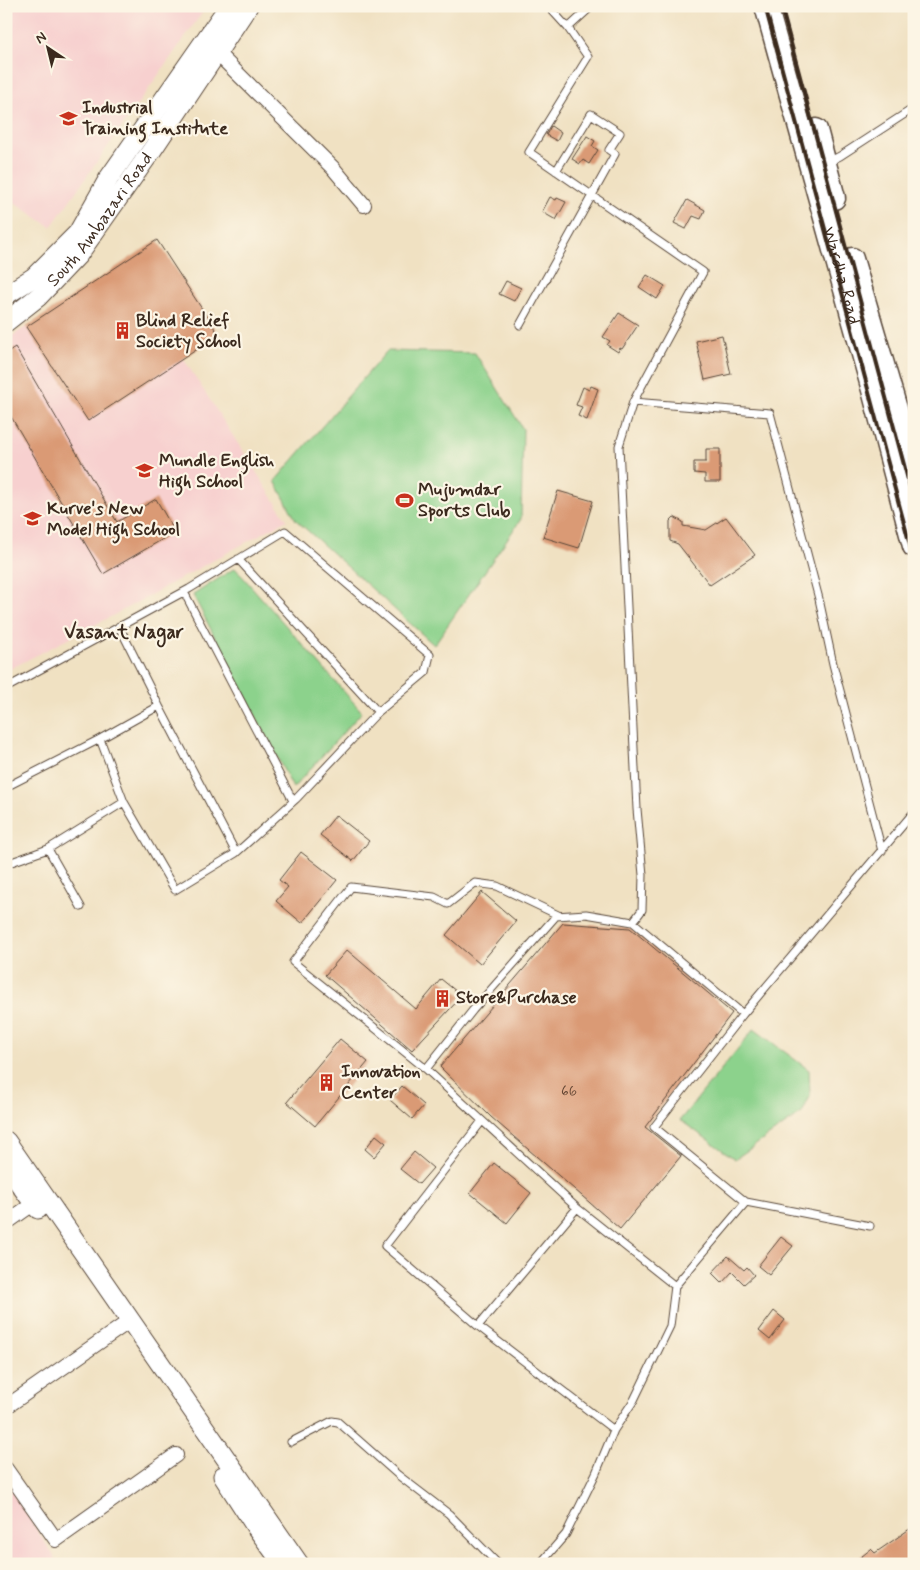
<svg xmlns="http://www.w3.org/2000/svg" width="920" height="1570" font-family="Mynerve,sans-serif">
<rect width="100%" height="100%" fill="#fcf5e5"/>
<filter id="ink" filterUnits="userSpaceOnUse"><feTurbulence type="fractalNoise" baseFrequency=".02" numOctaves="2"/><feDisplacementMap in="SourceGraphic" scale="10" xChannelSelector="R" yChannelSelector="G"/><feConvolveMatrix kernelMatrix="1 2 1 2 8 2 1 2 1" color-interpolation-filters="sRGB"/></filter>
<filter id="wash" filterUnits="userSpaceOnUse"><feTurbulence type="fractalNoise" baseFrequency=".0096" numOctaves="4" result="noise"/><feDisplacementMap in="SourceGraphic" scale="20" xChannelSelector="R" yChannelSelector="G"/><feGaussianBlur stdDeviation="1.12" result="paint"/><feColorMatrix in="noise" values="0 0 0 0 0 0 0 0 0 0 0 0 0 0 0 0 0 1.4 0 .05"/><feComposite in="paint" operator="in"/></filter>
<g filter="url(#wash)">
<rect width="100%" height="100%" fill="#f0e1c2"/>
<!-- built -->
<path fill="#f7d0cf" d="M 6,6 L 207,6 L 51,227 L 6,197 Z
M 26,327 L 88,421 L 183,358 L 287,520 L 114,615 L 6,671 L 6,340 Z
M 6,1482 L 59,1564 L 6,1564 Z"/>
<!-- green -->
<path fill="#8cd28c" stroke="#647e55" d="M 387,351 L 475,353 L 523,429 L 521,519 L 434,645 L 296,520 L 275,481 Z
M 235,568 L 362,712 L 293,788 L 193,595 Z
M 754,1029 L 809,1070 L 810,1096 L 802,1113 L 735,1159 L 680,1120 Z"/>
<g id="blocks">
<!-- building -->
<path fill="#da9a74" d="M 551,126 L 561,133 L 557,141 L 546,135 Z
M 587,136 L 595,141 L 592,146 L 598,150 L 589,164 L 583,160 L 580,164 L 572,159 Z
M 550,197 L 556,200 L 557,198 L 566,202 L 556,220 L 542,212 Z
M 687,200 L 705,210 L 701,219 L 693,216 L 686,229 L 674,223 Z
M 157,240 L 219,335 L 88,421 L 26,327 Z
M 647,275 L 665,286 L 657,299 L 639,287 Z
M 506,281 L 521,288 L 514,301 L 499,294 Z
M 619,313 L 638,325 L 622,349 L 620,348 L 618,352 L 607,345 L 610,341 L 603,337 Z
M 722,335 L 731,374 L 705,380 L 696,341 Z
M 15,347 L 117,522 L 156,499 L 175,532 L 103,574 L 6,408 L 6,353 Z
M 591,386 L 598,389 L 587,420 L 578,416 L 582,407 L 576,405 L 583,387 L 589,390 Z
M 706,449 L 720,449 L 720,482 L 705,482 L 705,474 L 694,473 L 694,462 L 706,462 Z
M 558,491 L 593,501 L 579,548 L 543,537 Z
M 674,517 L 683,522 L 683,526 L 706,530 L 726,517 L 755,555 L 710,585 L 678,544 L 670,541 L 670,521 Z
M 336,815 L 369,841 L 353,861 L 320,835 Z
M 301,852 L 337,880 L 302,923 L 276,901 L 288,887 L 279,880 Z
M 482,892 L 516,921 L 480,964 L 446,935 Z
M 563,923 L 630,928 L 732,1013 L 645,1127 L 681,1156 L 620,1229 L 491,1117 L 440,1067 Z
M 347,950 L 416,1009 L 441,979 L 462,996 L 412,1050 L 325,975 Z
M 340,1039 L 368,1062 L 315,1126 L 287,1102 Z
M 402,1086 L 424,1105 L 412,1119 L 390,1100 Z
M 376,1135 L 386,1143 L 374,1157 L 365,1149 Z
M 414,1152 L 433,1168 L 419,1184 L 400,1169 Z
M 494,1163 L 531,1193 L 507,1223 L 470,1193 Z
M 781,1237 L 793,1246 L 769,1275 L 758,1266 Z
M 728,1256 L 744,1270 L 747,1267 L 754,1275 L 744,1284 L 732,1272 L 722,1283 L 712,1273 Z
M 774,1311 L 785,1320 L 770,1340 L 759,1331 Z
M 914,1526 L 914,1564 L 852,1564 L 871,1549 L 875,1553 Z"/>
</g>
</g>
<g filter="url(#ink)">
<use href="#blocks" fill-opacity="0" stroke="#564537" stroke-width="1"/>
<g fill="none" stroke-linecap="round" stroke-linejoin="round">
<defs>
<path id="service" d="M 548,6 L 568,28 L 592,6
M 568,28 L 588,57 L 529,152 L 703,272 L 633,402
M 828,162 L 840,156 L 914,108
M 520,325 L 615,154 L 609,150 L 620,133 L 591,114 L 556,171
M 238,559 L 378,712
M 184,592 L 293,801
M 119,626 L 159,706
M 6,688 L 189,589 L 285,531 L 430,655 L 426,672 L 378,712 L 296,799 L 236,853 L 175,890 L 124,802 L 48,849
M 100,739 L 159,706 L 236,853
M 6,787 L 100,739 L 124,802
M 6,864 L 48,849 L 81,907
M 633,922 L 743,1014
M 426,1069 L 293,962 L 351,887 L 434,897 L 448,904 L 475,883 L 497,886 L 558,915
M 746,1202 L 870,1226
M 577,1208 L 478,1326 L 614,1430
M 675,1286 L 577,1208 L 426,1069 L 473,1010 L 556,916 L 586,914 L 633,922 L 642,910 L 643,875 L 637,809 L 619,446 L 633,402 L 770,413 L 819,599 L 833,664 L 882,851
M 478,1326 L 385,1246 L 482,1121
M 291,1442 L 332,1421 L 338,1422 L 398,1475 L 449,1514 L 498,1564
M 540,1564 L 566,1534 L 596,1473 L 614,1430 L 634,1400 L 670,1326 L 675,1286 L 746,1202 L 654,1127 L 743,1014 L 914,812"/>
<path id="minor" d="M 217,53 L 333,168 L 364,205
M 6,1223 L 40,1199
M 6,1407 L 131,1320
M 6,1469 L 56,1540 L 176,1455"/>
<g id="secondary">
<path d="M 6,295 L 34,277 L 78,233 L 109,178 L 229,6"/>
<path id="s1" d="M 6,322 L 38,297 L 78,255 L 152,150 L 248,6"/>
<path d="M 6,1141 L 299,1564"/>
<path d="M 6,1165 L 38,1209"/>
<path d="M 223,1476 L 256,1527 L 283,1564"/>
</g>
<g id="trunk">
<path id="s2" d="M 766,6 L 873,390 L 914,546"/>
<path d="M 816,130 L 834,198"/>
<path d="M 852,259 L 914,470"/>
</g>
</defs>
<!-- service casing -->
<use href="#service" stroke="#564537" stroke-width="9"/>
<!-- minor casing -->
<use href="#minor" stroke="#564537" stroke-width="16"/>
<!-- secondary casing -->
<use href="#secondary" stroke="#564537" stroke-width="21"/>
<!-- trunk casing -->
<use href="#trunk" stroke="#564537" stroke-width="25"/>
<!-- service -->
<use href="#service" stroke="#fff" stroke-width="7"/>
<!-- minor -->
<use href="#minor" stroke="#fff" stroke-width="14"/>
<!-- secondary -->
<use href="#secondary" stroke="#fff" stroke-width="19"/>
<!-- trunk -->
<use href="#trunk" stroke="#fff" stroke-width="22"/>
<!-- rail -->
<path stroke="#3b2a1e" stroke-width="4" d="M 765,6 L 914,560
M 781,6 L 914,502"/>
</g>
</g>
<!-- icons -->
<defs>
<symbol id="university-bare" viewBox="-9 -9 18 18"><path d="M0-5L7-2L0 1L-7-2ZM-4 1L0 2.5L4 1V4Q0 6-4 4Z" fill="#c8321e" stroke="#fcf5e5" stroke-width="2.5" paint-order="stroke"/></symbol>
<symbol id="building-bare" viewBox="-9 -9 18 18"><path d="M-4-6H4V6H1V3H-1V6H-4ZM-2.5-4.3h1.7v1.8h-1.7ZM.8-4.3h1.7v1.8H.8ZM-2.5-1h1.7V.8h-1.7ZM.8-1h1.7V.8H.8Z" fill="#c8321e" stroke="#fcf5e5" stroke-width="2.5" paint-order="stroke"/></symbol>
<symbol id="school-bare" viewBox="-9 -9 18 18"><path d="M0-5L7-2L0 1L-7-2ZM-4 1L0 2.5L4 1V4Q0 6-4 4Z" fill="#c8321e" stroke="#fcf5e5" stroke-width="2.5" paint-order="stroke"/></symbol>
<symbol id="stadium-bare" viewBox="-9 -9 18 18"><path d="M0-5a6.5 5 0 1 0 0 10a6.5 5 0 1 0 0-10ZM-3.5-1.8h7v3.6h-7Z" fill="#c8321e" stroke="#fcf5e5" stroke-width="2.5" paint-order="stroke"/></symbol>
</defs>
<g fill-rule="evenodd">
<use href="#university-bare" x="56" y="106" width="25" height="25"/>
<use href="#building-bare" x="110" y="318" width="25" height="25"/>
<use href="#school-bare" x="132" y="458" width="25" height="25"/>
<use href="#stadium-bare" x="392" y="488" width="25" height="25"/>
<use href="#school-bare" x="20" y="506" width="25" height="25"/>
<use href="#building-bare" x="430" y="986" width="25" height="25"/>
<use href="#building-bare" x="314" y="1070" width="25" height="25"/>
</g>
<g text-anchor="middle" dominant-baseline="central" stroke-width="4.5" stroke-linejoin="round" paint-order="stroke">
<!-- number labels -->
<g font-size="15" fill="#634634">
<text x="569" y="1092">66</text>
</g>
<!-- poi labels -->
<g font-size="18" font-weight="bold" fill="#3b2a1e" stroke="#fcf5e5" text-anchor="start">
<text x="82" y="108">Industrial<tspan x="82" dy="21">Training Institute</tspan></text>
<text x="136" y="321">Blind Relief<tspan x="136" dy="21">Society School</tspan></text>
<text x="159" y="461">Mundle English<tspan x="159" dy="21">High School</tspan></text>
<text x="418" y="490">Mujumdar<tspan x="418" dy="21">Sports Club</tspan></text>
<text x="47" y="509">Kurve's New<tspan x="47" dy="21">Model High School</tspan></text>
<text x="456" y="998">Store&amp;Purchase</text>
<text x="341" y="1072">Innovation<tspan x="341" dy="21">Center</tspan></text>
</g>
<!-- street labels -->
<g font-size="18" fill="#3b2a1e" stroke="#fcf5e5">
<text stroke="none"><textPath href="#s1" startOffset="140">South Ambazari Road</textPath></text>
<text stroke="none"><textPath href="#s2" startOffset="280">Wardha Road</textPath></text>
</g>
<!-- neighbourhood labels -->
<g font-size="19" font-weight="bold" fill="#3b2a1e" stroke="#fcf5e5">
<text x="124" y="632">Vasant Nagar</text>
</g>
</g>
<!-- margin -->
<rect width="920" height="1570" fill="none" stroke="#fcf5e5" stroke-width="25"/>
<!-- north arrow -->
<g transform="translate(48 48) rotate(325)" stroke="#fcf5e5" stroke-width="4" paint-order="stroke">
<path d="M0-4L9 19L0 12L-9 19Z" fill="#3b2a1e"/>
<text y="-8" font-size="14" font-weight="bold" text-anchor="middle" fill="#3b2a1e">N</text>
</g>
</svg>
